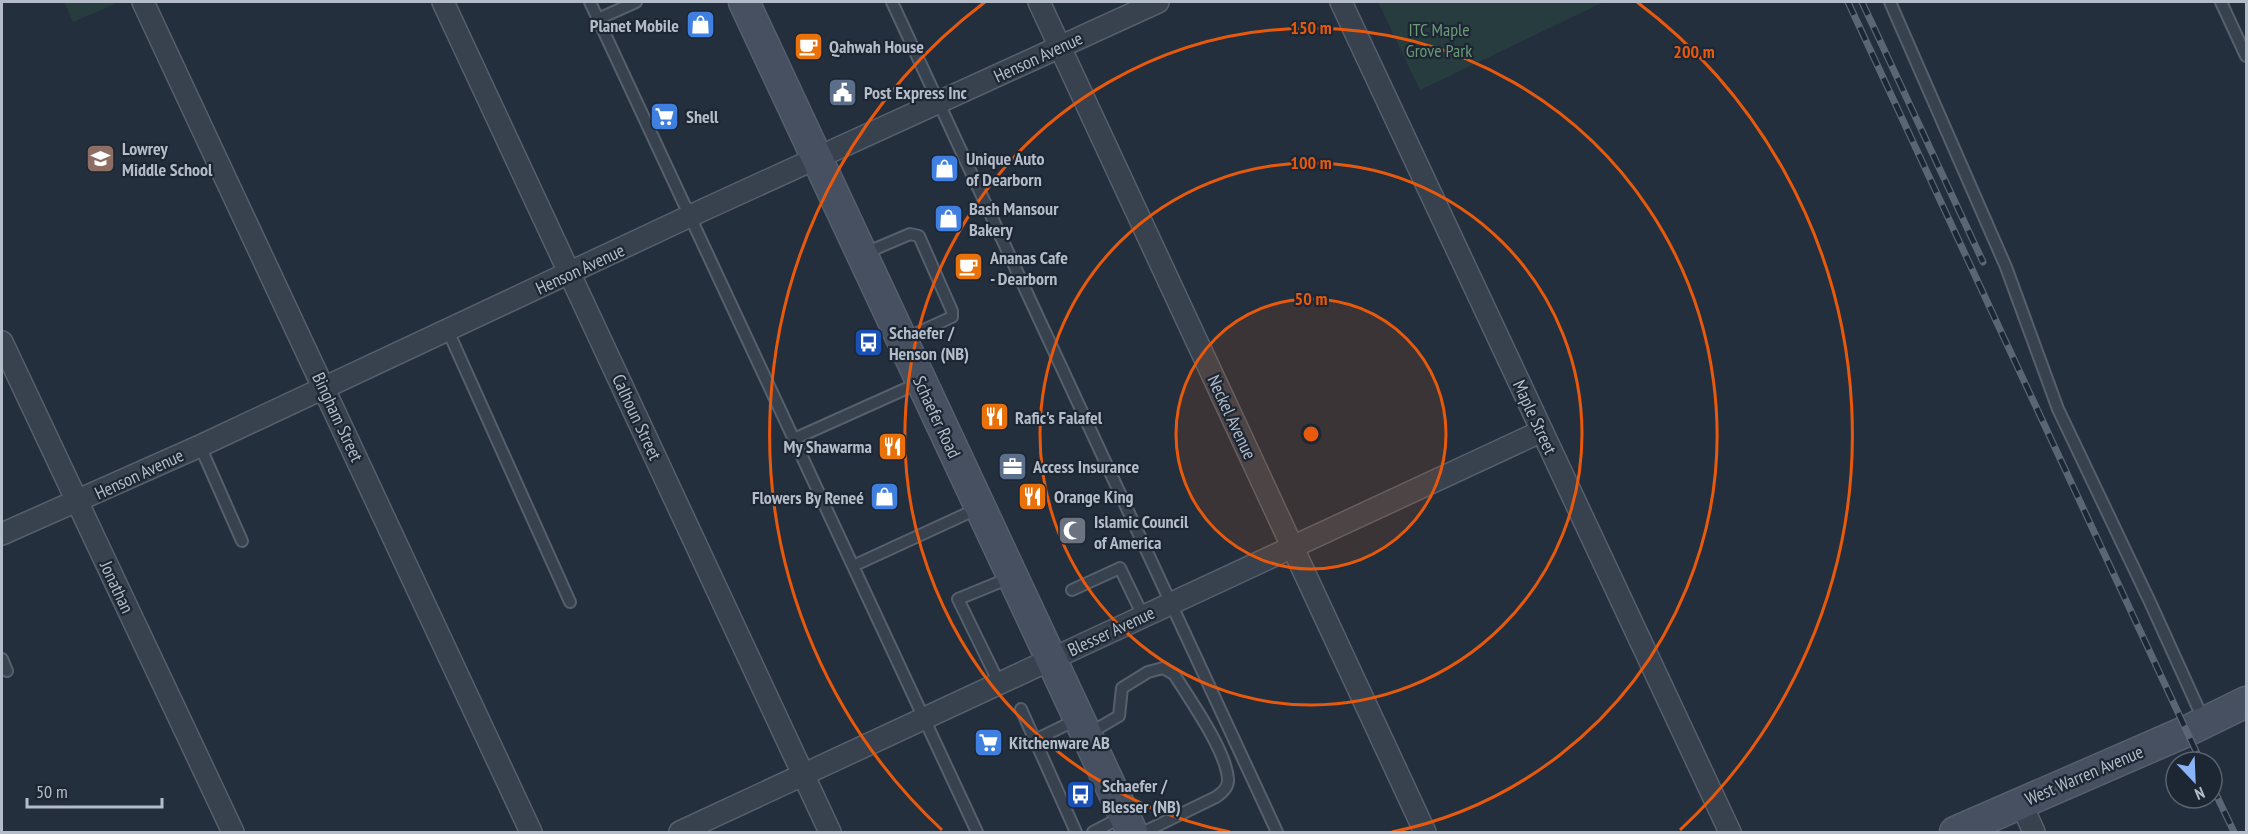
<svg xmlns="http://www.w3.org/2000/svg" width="2248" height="834" font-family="'PT Sans Narrow',sans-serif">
<rect width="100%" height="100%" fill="#242f3e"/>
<!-- green -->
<path fill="#263c3f" d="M 64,2 L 113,2 L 115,4 L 73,22 Z
M 1378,2 L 1604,2 L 1420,90 Z"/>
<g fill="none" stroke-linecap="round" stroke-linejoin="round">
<defs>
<path id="service" d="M 590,2 L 977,832
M 892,2 L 1277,832
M 1890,2 L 2006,267 L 2058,409 L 2150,602 L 2204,721
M 2221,2 L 2246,56
M 598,19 L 636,2
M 863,254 L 910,234 L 919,236 L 952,311 L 952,317 L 904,339
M 448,331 L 570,602
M 794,439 L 921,382
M 200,446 L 242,541
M 853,566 L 979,508
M 1072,590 L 1120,568 L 1143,616
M 2,659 L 7,671
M 999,683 L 958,599 L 1012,577
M 1021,709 L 1076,832
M 1088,734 L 1119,716 L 1122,688 L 1148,672 L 1163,668 L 1174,674 C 1190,700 1226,750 1228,779 C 1229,787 1222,793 1216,797 L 1144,832
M 1035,740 L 1078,719
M 1093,832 L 1124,816"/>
<path id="minor" d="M 143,2 L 531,832
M 443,2 L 830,832
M 1039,2 L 1425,832
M 1341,2 L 1730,832
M 2,342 L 233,832
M 2,534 L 200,446 L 690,216 L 1158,2
M 2021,803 L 2034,832
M 680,832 L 1542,431"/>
<path id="secondary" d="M 744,2 L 1132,832
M 1955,832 L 2187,731 L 2246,702"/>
</defs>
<!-- service casing -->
<use href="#service" stroke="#565f6c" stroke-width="14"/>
<!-- minor casing -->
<use href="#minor" stroke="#565f6c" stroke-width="24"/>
<!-- secondary casing -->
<use href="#secondary" stroke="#565f6c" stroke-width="33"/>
<!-- service -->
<use href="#service" stroke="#38414e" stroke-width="10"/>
<!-- minor -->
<use href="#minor" stroke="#38414e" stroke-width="21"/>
<!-- secondary -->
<use href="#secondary" stroke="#465061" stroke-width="30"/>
<defs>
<path id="rail" d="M 1848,2 L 2201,762
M 1862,2 L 1983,262
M 2212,786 L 2234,832"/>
</defs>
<!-- rail casing -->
<use href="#rail" stroke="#5a6575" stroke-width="7"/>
<!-- rail -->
<use href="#rail" stroke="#1d2633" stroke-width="4.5" stroke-dasharray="14" stroke-linecap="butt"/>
</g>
<!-- distance rings -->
<circle cx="1311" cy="434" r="135" fill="#e8590c" fill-opacity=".12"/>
<g fill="none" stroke="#e8590c" stroke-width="3">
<circle cx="1311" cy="434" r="135"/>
<circle cx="1311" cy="434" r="271"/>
<path d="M1230 832A406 406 0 1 1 1392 832"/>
<path d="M942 830A541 541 0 0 1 985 2M1637 2A541 541 0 0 1 1680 830"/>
</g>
<!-- icons -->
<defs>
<symbol id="shop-square" viewBox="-11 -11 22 22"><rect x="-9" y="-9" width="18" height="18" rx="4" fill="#3f7fe0" stroke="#1d2633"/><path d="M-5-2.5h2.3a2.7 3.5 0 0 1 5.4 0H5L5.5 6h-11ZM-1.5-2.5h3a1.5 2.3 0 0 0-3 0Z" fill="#fff"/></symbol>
<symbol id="cafe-square" viewBox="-11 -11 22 22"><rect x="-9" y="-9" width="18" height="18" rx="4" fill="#e8710a" stroke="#1d2633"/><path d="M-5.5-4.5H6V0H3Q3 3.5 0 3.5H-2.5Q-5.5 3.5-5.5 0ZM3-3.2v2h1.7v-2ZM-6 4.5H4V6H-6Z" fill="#fff"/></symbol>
<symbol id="civic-square" viewBox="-11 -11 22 22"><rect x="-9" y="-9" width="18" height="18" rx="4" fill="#5c6f8a" stroke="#1d2633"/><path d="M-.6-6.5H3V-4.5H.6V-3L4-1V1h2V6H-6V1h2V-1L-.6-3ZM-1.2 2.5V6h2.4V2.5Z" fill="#fff"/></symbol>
<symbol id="supermarket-square" viewBox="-11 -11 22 22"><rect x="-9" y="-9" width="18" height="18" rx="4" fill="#3f7fe0" stroke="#1d2633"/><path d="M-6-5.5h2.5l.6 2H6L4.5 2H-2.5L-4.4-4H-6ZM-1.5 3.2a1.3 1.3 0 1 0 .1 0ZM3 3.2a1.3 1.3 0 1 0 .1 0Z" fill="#fff"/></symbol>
<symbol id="school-square" viewBox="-11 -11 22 22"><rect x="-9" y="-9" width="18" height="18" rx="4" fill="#8d6e63" stroke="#1d2633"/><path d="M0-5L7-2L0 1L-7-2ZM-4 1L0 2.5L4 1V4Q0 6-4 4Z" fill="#fff"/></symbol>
<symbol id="bus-square" viewBox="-11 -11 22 22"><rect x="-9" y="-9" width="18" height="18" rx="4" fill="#1a4fb4" stroke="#1d2633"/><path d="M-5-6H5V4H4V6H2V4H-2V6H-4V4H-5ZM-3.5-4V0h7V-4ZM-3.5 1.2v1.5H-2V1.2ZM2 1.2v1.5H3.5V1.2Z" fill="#fff"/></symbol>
<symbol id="restaurant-square" viewBox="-11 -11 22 22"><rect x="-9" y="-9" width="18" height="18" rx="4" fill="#e8710a" stroke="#1d2633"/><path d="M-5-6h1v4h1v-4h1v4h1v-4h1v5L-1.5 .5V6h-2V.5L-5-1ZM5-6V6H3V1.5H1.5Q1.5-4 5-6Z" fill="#fff"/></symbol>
<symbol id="office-square" viewBox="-11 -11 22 22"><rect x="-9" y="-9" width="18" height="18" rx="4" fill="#5c6f8a" stroke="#1d2633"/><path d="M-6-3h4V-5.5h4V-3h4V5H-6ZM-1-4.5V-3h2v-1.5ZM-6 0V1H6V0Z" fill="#fff"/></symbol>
<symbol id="mosque-square" viewBox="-11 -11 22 22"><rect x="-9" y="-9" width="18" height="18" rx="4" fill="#6b7280" stroke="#1d2633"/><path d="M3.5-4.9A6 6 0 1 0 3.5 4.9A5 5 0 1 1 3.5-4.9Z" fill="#fff"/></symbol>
</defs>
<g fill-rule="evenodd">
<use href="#shop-square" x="684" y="8" width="33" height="33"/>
<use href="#cafe-square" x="792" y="30" width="33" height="33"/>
<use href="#civic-square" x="826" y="76" width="33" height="33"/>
<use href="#supermarket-square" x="648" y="100" width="33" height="33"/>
<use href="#school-square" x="84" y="142" width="33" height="33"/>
<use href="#shop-square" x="928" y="152" width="33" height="33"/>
<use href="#shop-square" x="932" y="202" width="33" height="33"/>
<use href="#cafe-square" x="952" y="250" width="33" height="33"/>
<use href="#bus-square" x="852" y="326" width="33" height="33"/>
<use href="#restaurant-square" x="978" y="400" width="33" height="33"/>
<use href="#restaurant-square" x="876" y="430" width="33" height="33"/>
<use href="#office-square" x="996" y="450" width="33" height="33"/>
<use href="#restaurant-square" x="1016" y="480" width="33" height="33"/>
<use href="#shop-square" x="868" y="480" width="33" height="33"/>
<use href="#mosque-square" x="1056" y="514" width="33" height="33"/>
<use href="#supermarket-square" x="972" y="726" width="33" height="33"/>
<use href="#bus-square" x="1064" y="778" width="33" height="33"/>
</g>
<g text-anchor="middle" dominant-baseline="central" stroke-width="4.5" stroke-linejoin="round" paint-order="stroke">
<!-- poi labels -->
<g font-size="18" font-weight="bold" fill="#b4bcc9" stroke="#1d2633" text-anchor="start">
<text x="679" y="25" text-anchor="end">Planet Mobile</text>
<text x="829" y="46">Qahwah House</text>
<text x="864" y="92">Post Express Inc</text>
<text x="686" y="116">Shell</text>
<text x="122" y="148">Lowrey<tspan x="122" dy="21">Middle School</tspan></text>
<text x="966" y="158">Unique Auto<tspan x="966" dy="21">of Dearborn</tspan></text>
<text x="969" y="208">Bash Mansour<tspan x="969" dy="21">Bakery</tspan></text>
<text x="990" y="257">Ananas Cafe<tspan x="990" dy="21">- Dearborn</tspan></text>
<text x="889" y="332">Schaefer /<tspan x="889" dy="21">Henson (NB)</tspan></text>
<text x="1015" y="417">Rafic's Falafel</text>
<text x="872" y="446" text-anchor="end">My Shawarma</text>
<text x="1033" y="466">Access Insurance</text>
<text x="1054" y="496">Orange King</text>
<text x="864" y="497" text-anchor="end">Flowers By Reneé</text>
<text x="1094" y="521">Islamic Council<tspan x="1094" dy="21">of America</tspan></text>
<text x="1009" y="742">Kitchenware AB</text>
<text x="1102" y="785">Schaefer /<tspan x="1102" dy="21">Blesser (NB)</tspan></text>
</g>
<!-- park labels -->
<g font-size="18" fill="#6b9a76" stroke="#1d2633">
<text x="1439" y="29">ITC Maple<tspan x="1439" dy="21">Grove Park</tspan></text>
</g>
<!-- street labels -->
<g font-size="18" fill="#b4bcc9" stroke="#1d2633">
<text transform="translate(1038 57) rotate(-25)">Henson Avenue</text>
<text transform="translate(580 269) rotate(-25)">Henson Avenue</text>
<text transform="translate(338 417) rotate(65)">Bingham Street</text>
<text transform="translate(637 417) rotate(65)">Calhoun Street</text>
<text transform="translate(937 417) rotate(65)">Schaefer Road</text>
<text transform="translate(1232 417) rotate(65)">Neckel Avenue</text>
<text transform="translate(1535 417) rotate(65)">Maple Street</text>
<text transform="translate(139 474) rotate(-25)">Henson Avenue</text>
<text transform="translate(117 587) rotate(65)">Jonathan</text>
<text transform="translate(1111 631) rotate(-25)">Blesser Avenue</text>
<text transform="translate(2084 775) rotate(-23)">West Warren Avenue</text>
</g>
</g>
<circle cx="1311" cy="434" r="9" fill="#e8590c" stroke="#1d2633" stroke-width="3"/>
<g font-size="18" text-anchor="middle" font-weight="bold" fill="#e8590c" stroke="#1d2633" stroke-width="4.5" stroke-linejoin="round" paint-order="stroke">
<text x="1311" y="34">150 m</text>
<text x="1694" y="58">200 m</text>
<text x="1311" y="169">100 m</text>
<text x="1311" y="305">50 m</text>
</g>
<!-- border -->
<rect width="2248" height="834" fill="none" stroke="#b4bcc9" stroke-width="6"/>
<!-- north arrow -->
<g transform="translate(2194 780) rotate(157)"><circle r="28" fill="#1d2633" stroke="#59626f" stroke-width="1.5"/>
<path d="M0-4.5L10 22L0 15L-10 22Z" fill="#8ab4f8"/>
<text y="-9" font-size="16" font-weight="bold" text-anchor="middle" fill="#b4bcc9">N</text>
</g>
<!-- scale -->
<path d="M27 798v9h135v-9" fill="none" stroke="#b4bcc9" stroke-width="3"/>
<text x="36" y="798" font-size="18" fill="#b4bcc9" stroke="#1d2633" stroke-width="4.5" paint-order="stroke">50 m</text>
</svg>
